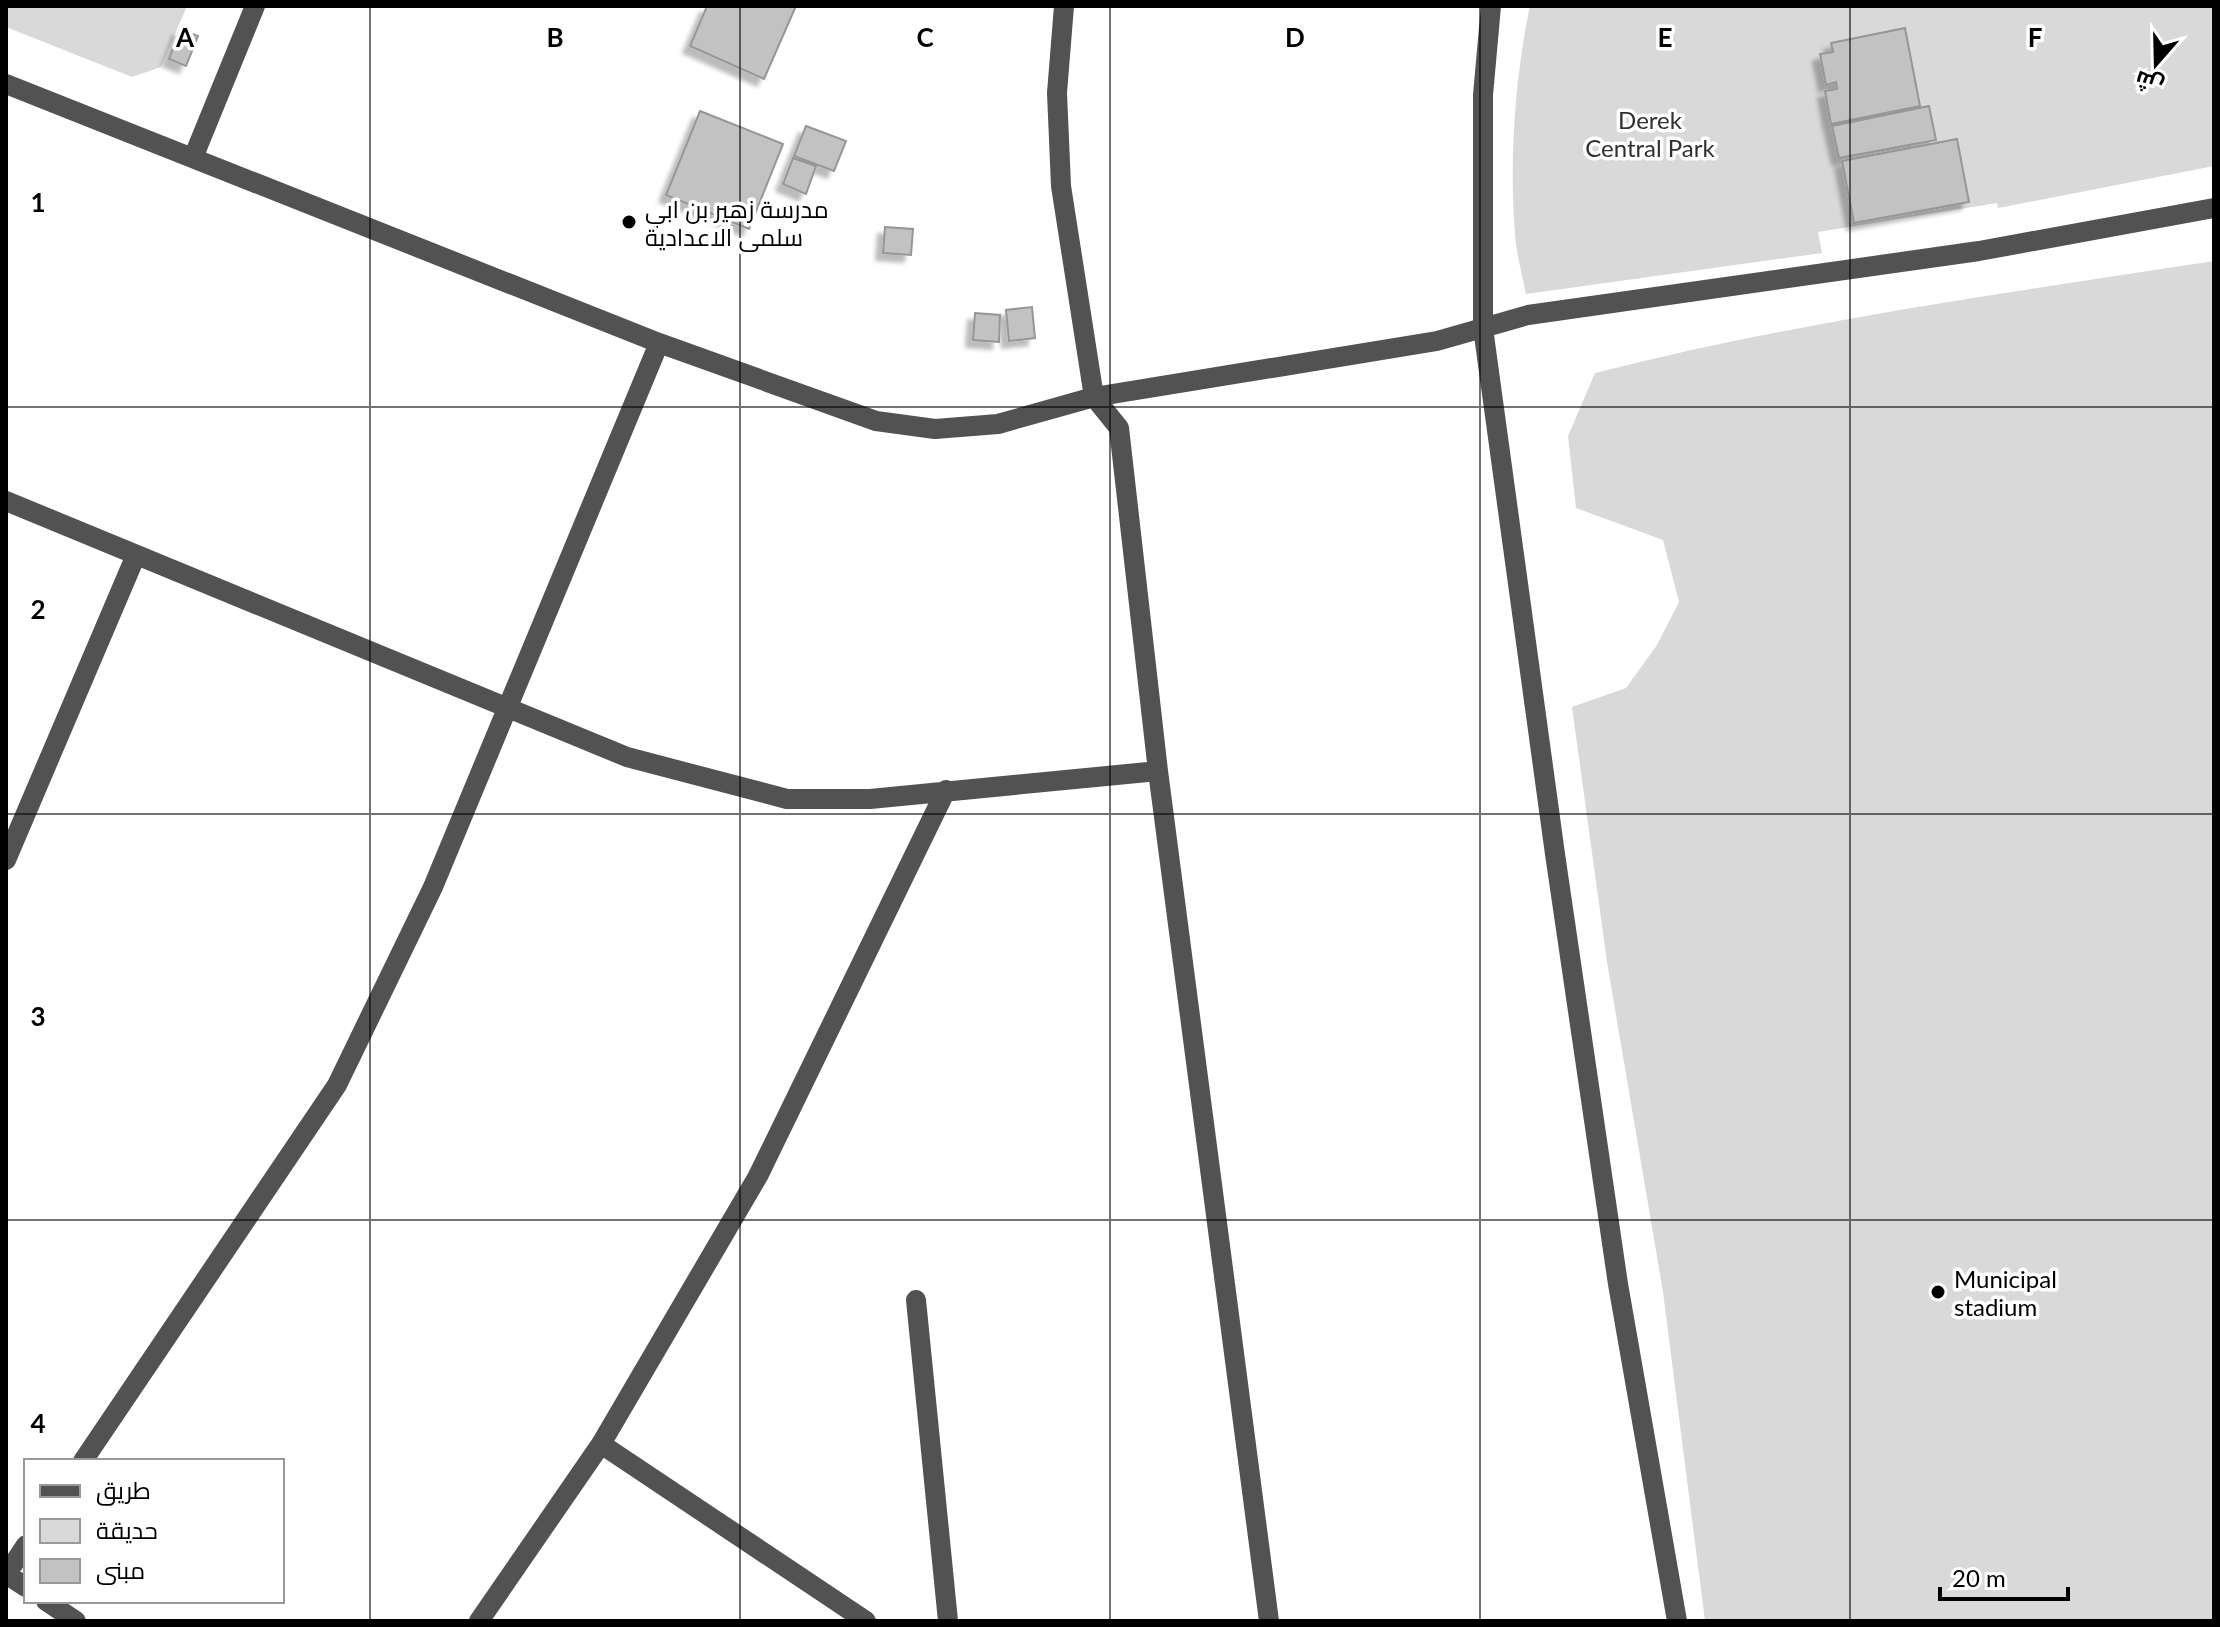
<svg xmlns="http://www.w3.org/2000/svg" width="2220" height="1627" font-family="Lato,Cairo,sans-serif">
<defs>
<filter id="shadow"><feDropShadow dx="-7" dy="7" stdDeviation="2" flood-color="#0004"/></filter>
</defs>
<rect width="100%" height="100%" fill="#fff"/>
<!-- green -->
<path fill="#d9d9d9" d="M 6,6 L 187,6 L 161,67 L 132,77 L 6,27 Z
M 1530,6 L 2214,6 L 2214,166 L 1998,208 L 1997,203 L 1818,232 L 1822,253 L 1526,294 C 1522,274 1516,253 1515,233 C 1509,162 1515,76 1530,6 Z
M 2214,261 L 2214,1621 L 1705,1621 L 1663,1292 L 1607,962 L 1572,707 L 1626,688 L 1657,645 L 1679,602 L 1663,540 L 1576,508 L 1568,436 L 1595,373 C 1798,321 2007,293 2214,261 Z"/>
<!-- building -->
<path fill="#c2c2c2" stroke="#969696" stroke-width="2" filter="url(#shadow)" d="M 707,6 L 796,6 L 764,79 L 690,46 Z
M 1905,28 L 1920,106 L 1831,124 L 1825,91 L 1837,89 L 1836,82 L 1826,85 L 1820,54 L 1833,52 L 1831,43 Z
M 180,29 L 198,36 L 186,66 L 169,59 Z
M 1929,106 L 1936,140 L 1839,158 L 1832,126 Z
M 700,111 L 783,144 L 749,229 L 666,195 Z
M 806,126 L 846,141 L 834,171 L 794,156 Z
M 1957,139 L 1969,202 L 1854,223 L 1842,161 Z
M 793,158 L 816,166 L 806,194 L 783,184 Z
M 885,227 L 913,229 L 911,255 L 883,253 Z
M 1032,307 L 1035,338 L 1009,341 L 1006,310 Z
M 975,313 L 1000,315 L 999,342 L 973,340 Z"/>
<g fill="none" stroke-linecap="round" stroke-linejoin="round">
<!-- minor -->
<path stroke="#525252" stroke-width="20" d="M 1064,6 L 1057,93 L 1061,186 L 1094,397 L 1119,428 L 1158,771 L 1269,1621
M 1491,6 L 1483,95 L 1483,328 L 1555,854 L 1618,1284 L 1677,1621
M 6,84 L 659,343 L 876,421 L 935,429 L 998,424 L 1094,397 L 1437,341 L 1528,315 L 1979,251 L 2214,208
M 193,158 L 255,6
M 6,501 L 627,757 L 787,799 L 870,799 L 1158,771
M 6,860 L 136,555
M 916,1300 L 948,1621
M 601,1444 L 866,1621
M 83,1461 L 337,1085 L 433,887 L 659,343
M 6,1574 L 26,1587
M 6,1575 L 26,1545
M 46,1601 L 76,1621
M 479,1621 L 601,1444 L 758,1176 L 946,790"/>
</g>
<!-- grid -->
<path fill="none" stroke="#000" stroke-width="2" stroke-opacity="0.55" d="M 370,6 L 370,1621M 740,6 L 740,1621M 1110,6 L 1110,1621M 1480,6 L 1480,1621M 1850,6 L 1850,1621M 6,407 L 2214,407M 6,814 L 2214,814M 6,1220 L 2214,1220"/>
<!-- markers -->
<g fill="#000" stroke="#fff" stroke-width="3">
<circle cx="629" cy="222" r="8"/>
<circle cx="1938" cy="1292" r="8"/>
</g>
<g text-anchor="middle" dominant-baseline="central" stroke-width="7" stroke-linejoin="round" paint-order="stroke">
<!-- park labels -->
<g font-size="24" fill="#303030" stroke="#fff">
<text x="1650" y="119">Derek<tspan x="1650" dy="28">Central Park</tspan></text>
</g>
<!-- poi labels -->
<g font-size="24" fill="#000" stroke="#fff" text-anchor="start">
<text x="645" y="208">مدرسة زهير بن ابي<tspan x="645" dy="28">سلمى الاعدادية</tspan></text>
<text x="1954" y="1278">Municipal<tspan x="1954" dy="28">stadium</tspan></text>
</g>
</g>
<g font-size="26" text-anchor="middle" font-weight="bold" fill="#000" stroke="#fff" stroke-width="7" stroke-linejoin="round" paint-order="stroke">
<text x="185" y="47">A</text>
<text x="555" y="47">B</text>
<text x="925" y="47">C</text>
<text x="1295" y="47">D</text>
<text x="1665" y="47">E</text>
<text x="2035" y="47">F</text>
<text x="38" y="212">1</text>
<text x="38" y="619">2</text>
<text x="38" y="1026">3</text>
<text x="38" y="1433">4</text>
</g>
<!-- border -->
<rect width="2220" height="1627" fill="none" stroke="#000000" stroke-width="16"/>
<!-- legend -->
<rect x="24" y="1459" width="260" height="144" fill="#ffffff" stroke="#999999" stroke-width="2"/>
<rect x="40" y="1485" width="40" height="12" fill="#525252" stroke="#999999" stroke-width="2"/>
<text x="96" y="1499" font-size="24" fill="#000000">طريق</text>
<rect x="40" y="1519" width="40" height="24" fill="#d9d9d9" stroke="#999999" stroke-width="2"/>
<text x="96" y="1539" font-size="24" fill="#000000">حديقة</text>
<rect x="40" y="1559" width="40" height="24" fill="#c2c2c2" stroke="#999999" stroke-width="2"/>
<text x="96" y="1579" font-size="24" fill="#000000">مبنى</text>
<!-- north arrow -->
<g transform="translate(2156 64) rotate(200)" stroke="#ffffff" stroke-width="6" paint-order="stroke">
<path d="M0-6L14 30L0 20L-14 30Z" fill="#000000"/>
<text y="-12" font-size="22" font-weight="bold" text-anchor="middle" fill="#000000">ش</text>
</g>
<!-- scale -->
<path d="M1940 1587v12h128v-12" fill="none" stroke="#000000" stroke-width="4"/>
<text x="1952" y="1587" font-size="24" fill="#000000" stroke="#ffffff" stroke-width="6" paint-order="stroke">20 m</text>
</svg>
